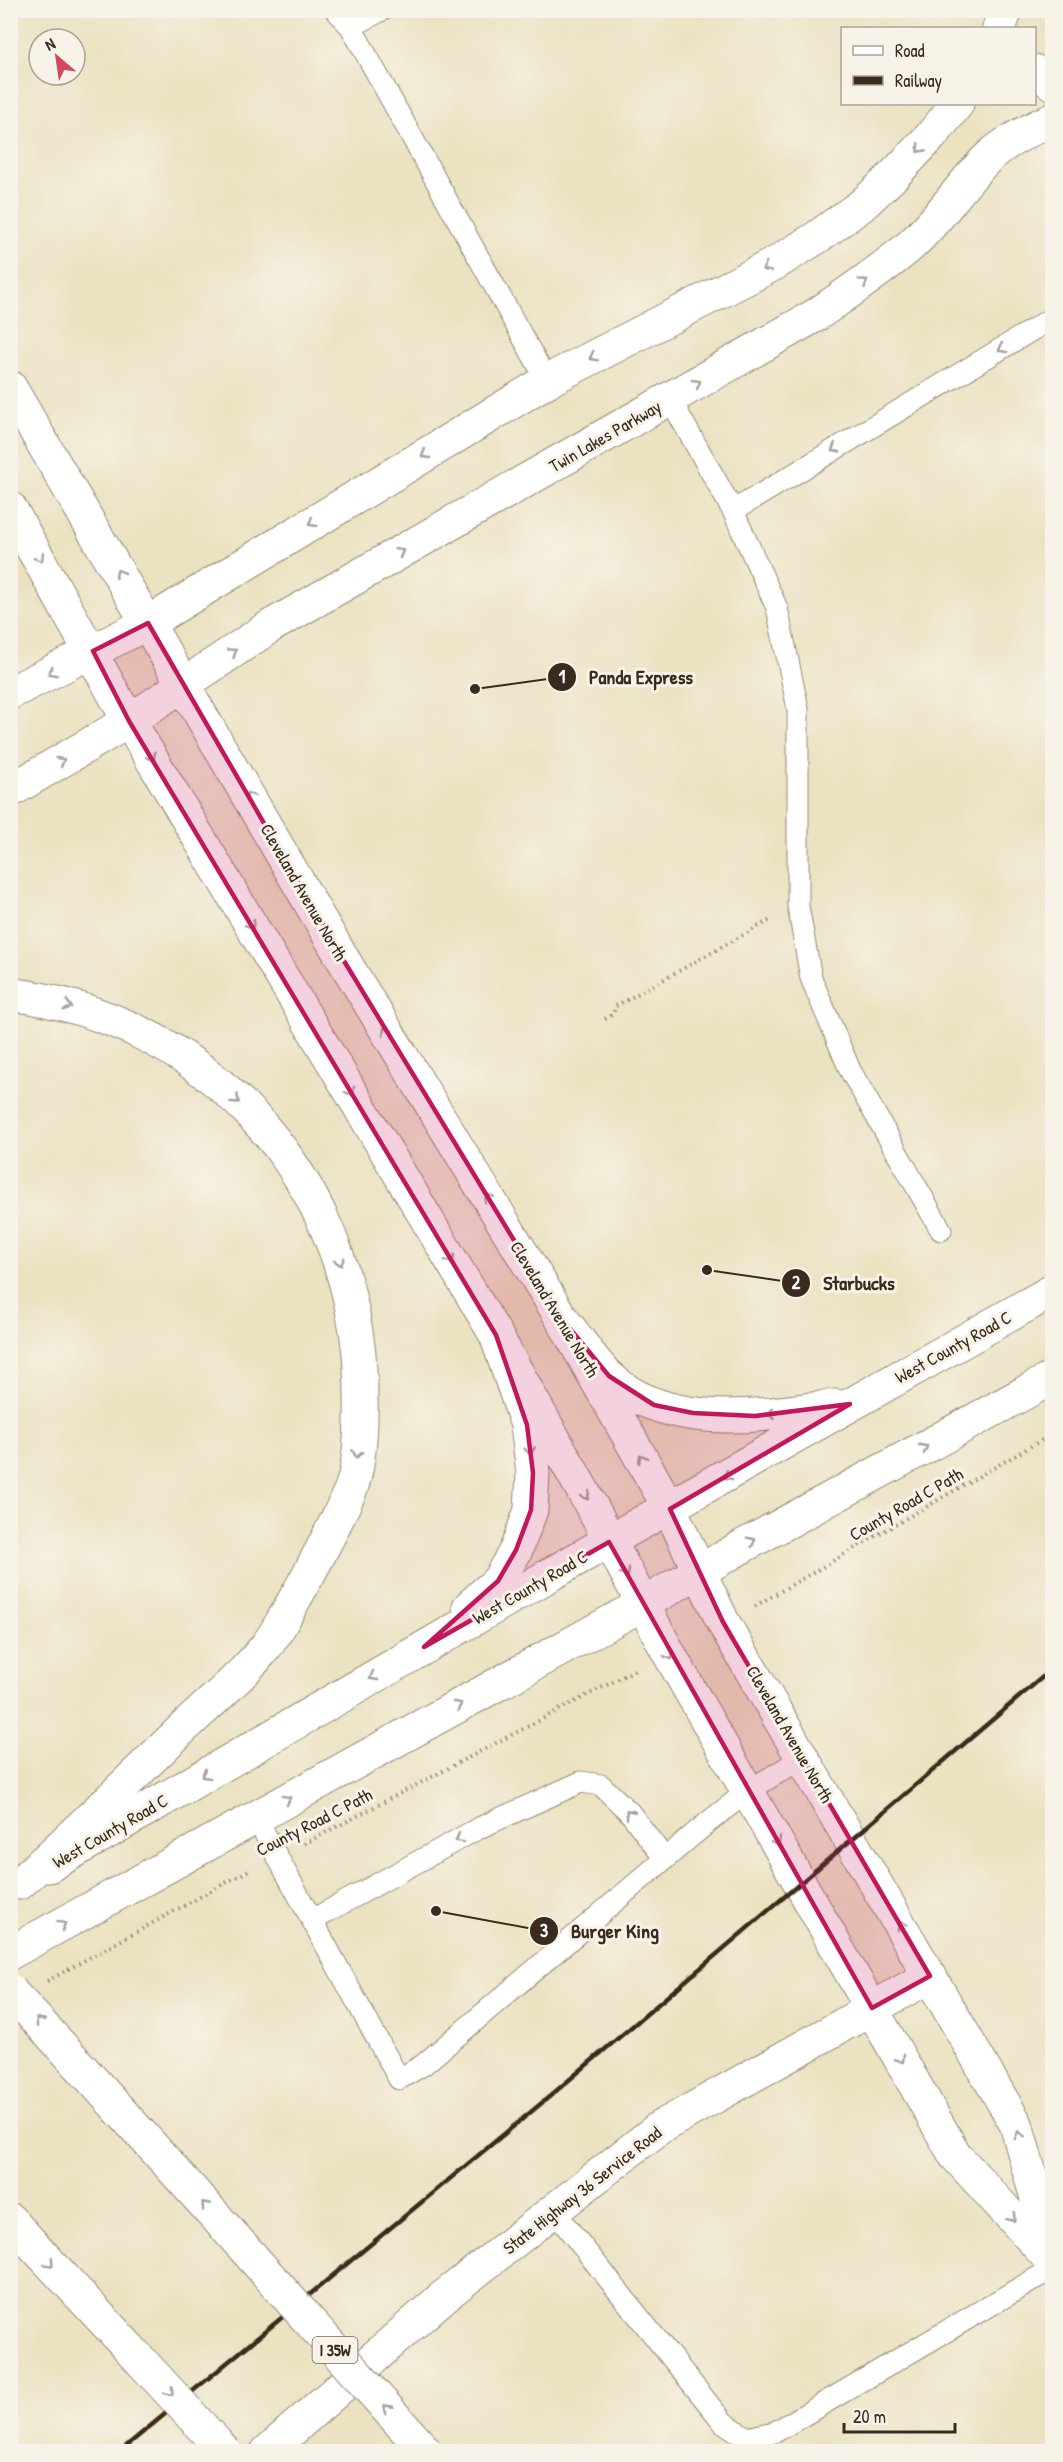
<svg xmlns="http://www.w3.org/2000/svg" width="1063" height="2462" font-family="'Patrick Hand',sans-serif">
<rect width="100%" height="100%" fill="#f7f3e8"/>
<filter id="ink" filterUnits="userSpaceOnUse"><feTurbulence type="fractalNoise" baseFrequency=".0167" numOctaves="2"/><feDisplacementMap in="SourceGraphic" scale="12" xChannelSelector="R" yChannelSelector="G"/><feConvolveMatrix kernelMatrix="1 2 1 2 8 2 1 2 1" color-interpolation-filters="sRGB"/></filter>
<filter id="wash" filterUnits="userSpaceOnUse"><feTurbulence type="fractalNoise" baseFrequency=".008" numOctaves="4" result="noise"/><feDisplacementMap in="SourceGraphic" scale="24" xChannelSelector="R" yChannelSelector="G"/><feGaussianBlur stdDeviation="1.35" result="paint"/><feColorMatrix in="noise" values="0 0 0 0 0 0 0 0 0 0 0 0 0 0 0 0 0 1.4 0 .05"/><feComposite in="paint" operator="in"/></filter>
<g filter="url(#wash)">
<rect width="100%" height="100%" fill="#ebe2c1"/>
</g>
<g filter="url(#ink)">
<g fill="none" stroke-linecap="round" stroke-linejoin="round">
<defs>
<path id="service" d="M 336,10 L 351,27 L 547,381
M 351,27 L 382,10
M 670,399 L 733,511 L 777,608 L 798,709 L 798,906 L 811,978 L 850,1070 L 941,1230
M 733,511 L 1052,318
M 255,1816 L 399,2079 L 423,2065 L 707,1823 L 748,1791 L 804,1757
M 312,1920 L 479,1828 L 581,1782 L 601,1785 L 630,1813 L 665,1859
M 554,2211 L 723,2422 L 747,2438 L 775,2432 L 1052,2269"/>
<path id="minor" d="M 267,2452 L 442,2298 L 659,2128 L 930,1976"/>
<path id="tertiary" d="M 999,28 L 1006,10
M 1034,71 L 1052,83
M 10,387 L 341,956 L 562,1319 L 670,1509 L 723,1622 L 1016,2124 L 1052,2252
M 10,508 L 129,721 L 496,1335 L 593,1509 L 667,1650 L 955,2155 L 1051,2260
M 93,651 L 148,623 L 547,381 L 776,263 L 816,238 L 862,205 L 892,177 L 931,136 L 957,104
M 129,721 L 271,626 L 816,315 C 848,293 881,271 911,245 C 941,218 961,183 990,156 C 1009,139 1031,130 1052,119"/>
<path id="secondary" d="M 562,1319 C 577,1337 591,1359 608,1376 C 668,1433 763,1415 836,1406
M 469,1607 L 498,1581 L 516,1550 L 531,1510 L 533,1473 L 527,1425 L 496,1335
M 49,1866 L 570,1563 L 1052,1291
M 10,1953 L 643,1604 L 743,1546 L 1052,1378"/>
<path id="motorway" d="M 10,693 L 93,651
M 10,791 L 129,721
M 10,994 C 202,1019 339,1163 359,1354 C 362,1389 364,1458 350,1491 C 332,1532 311,1571 289,1609 C 282,1621 276,1634 267,1645 C 243,1676 206,1706 177,1734 C 125,1784 74,1835 20,1883
M 67,2052 L 244,2248
M 10,2220 L 130,2349"/>
</defs>
<!-- service casing -->
<use href="#service" stroke="#938670" stroke-width="23"/>
<!-- minor casing -->
<use href="#minor" stroke="#938670" stroke-width="35"/>
<!-- tertiary casing -->
<use href="#tertiary" stroke="#938670" stroke-width="35"/>
<!-- secondary casing -->
<use href="#secondary" stroke="#938670" stroke-width="35"/>
<!-- motorway casing -->
<use href="#motorway" stroke="#938670" stroke-width="35"/>
<!-- path -->
<path stroke="#938670" stroke-width="4" stroke-dasharray="1.5 4.5" stroke-linecap="butt" d="M 605,1019 L 613,1014 L 616,1006 L 770,920
M 755,1606 L 1052,1434
M 304,1844 L 637,1669
M 47,1981 L 251,1869"/>
<!-- service -->
<use href="#service" stroke="#fff" stroke-width="21"/>
<!-- minor -->
<use href="#minor" stroke="#fff" stroke-width="33"/>
<!-- tertiary -->
<use href="#tertiary" stroke="#fff" stroke-width="33"/>
<!-- secondary -->
<use href="#secondary" stroke="#fff" stroke-width="33"/>
<!-- motorway -->
<use href="#motorway" stroke="#fff" stroke-width="33"/>
<!-- rail -->
<path stroke="#3b2a1e" stroke-width="4.5" d="M 119,2452 L 549,2097 L 1052,1669"/>
<defs>
<path id="motorway-bridge" d="M 10,1991 L 67,2052
M 244,2248 L 426,2452
M 130,2349 L 225,2452"/>
</defs>
<!-- motorway-bridge casing -->
<use href="#motorway-bridge" stroke="#938670" stroke-width="35" stroke-linecap="butt"/>
<!-- motorway-bridge -->
<use href="#motorway-bridge" stroke="#fff" stroke-width="33"/>
</g>
<!-- one-way arrows -->
<defs><path id="oneway-chevron" d="M-2-3.5L2.5 0L-2 3.5" fill="none" stroke-width="1.6" stroke-linecap="round" stroke-linejoin="round" transform="scale(1.5)"/></defs>
<g stroke="#a79f9a">
<use href="#oneway-chevron" transform="translate(920 149) rotate(134)"/>
<use href="#oneway-chevron" transform="translate(766 268) rotate(153)"/>
<use href="#oneway-chevron" transform="translate(864 282) rotate(-35)"/>
<use href="#oneway-chevron" transform="translate(1002 349) rotate(149)"/>
<use href="#oneway-chevron" transform="translate(593 357) rotate(153)"/>
<use href="#oneway-chevron" transform="translate(697 383) rotate(-30)"/>
<use href="#oneway-chevron" transform="translate(835 449) rotate(149)"/>
<use href="#oneway-chevron" transform="translate(425 455) rotate(149)"/>
<use href="#oneway-chevron" transform="translate(312 523) rotate(149)"/>
<use href="#oneway-chevron" transform="translate(400 552) rotate(-30)"/>
<use href="#oneway-chevron" transform="translate(40 558) rotate(60)"/>
<use href="#oneway-chevron" transform="translate(119 573) rotate(-120)"/>
<use href="#oneway-chevron" transform="translate(233 652) rotate(-34)"/>
<use href="#oneway-chevron" transform="translate(52 672) rotate(153)"/>
<use href="#oneway-chevron" transform="translate(152 757) rotate(59)"/>
<use href="#oneway-chevron" transform="translate(61 761) rotate(-31)"/>
<use href="#oneway-chevron" transform="translate(249 796) rotate(-120)"/>
<use href="#oneway-chevron" transform="translate(251 925) rotate(59)"/>
<use href="#oneway-chevron" transform="translate(68 1006) rotate(16)"/>
<use href="#oneway-chevron" transform="translate(386 1031) rotate(-121)"/>
<use href="#oneway-chevron" transform="translate(351 1092) rotate(59)"/>
<use href="#oneway-chevron" transform="translate(236 1100) rotate(41)"/>
<use href="#oneway-chevron" transform="translate(488 1197) rotate(-121)"/>
<use href="#oneway-chevron" transform="translate(451 1260) rotate(59)"/>
<use href="#oneway-chevron" transform="translate(340 1262) rotate(73)"/>
<use href="#oneway-chevron" transform="translate(771 1414) rotate(173)"/>
<use href="#oneway-chevron" transform="translate(924 1448) rotate(-28)"/>
<use href="#oneway-chevron" transform="translate(530 1451) rotate(83)"/>
<use href="#oneway-chevron" transform="translate(357 1454) rotate(99)"/>
<use href="#oneway-chevron" transform="translate(642 1458) rotate(-120)"/>
<use href="#oneway-chevron" transform="translate(727 1476) rotate(150)"/>
<use href="#oneway-chevron" transform="translate(586 1496) rotate(61)"/>
<use href="#oneway-chevron" transform="translate(752 1541) rotate(-28)"/>
<use href="#oneway-chevron" transform="translate(626 1573) rotate(61)"/>
<use href="#oneway-chevron" transform="translate(670 1656) rotate(60)"/>
<use href="#oneway-chevron" transform="translate(373 1677) rotate(150)"/>
<use href="#oneway-chevron" transform="translate(458 1705) rotate(-29)"/>
<use href="#oneway-chevron" transform="translate(205 1775) rotate(150)"/>
<use href="#oneway-chevron" transform="translate(287 1799) rotate(-29)"/>
<use href="#oneway-chevron" transform="translate(629 1813) rotate(-132)"/>
<use href="#oneway-chevron" transform="translate(459 1839) rotate(151)"/>
<use href="#oneway-chevron" transform="translate(777 1842) rotate(60)"/>
<use href="#oneway-chevron" transform="translate(62 1925) rotate(-29)"/>
<use href="#oneway-chevron" transform="translate(901 1925) rotate(-120)"/>
<use href="#oneway-chevron" transform="translate(39 2021) rotate(-132)"/>
<use href="#oneway-chevron" transform="translate(901 2059) rotate(60)"/>
<use href="#oneway-chevron" transform="translate(1019 2135) rotate(-106)"/>
<use href="#oneway-chevron" transform="translate(205 2205) rotate(-132)"/>
<use href="#oneway-chevron" transform="translate(1012 2218) rotate(48)"/>
<use href="#oneway-chevron" transform="translate(50 2263) rotate(47)"/>
<use href="#oneway-chevron" transform="translate(170 2392) rotate(47)"/>
<use href="#oneway-chevron" transform="translate(387 2408) rotate(-132)"/>
</g>
</g>
<!-- marked area -->
<path fill="#c2185b" fill-opacity="0.2" stroke="#c2185b" stroke-width="4.5" stroke-linejoin="round" d="M 148,623 L 341,956 L 562,1319 L 609,1376 L 654,1405 L 693,1413 L 755,1416 L 850,1404 L 670,1509 L 723,1622 L 930,1976 L 872,2008 L 609,1542 L 424,1647 L 498,1581 L 516,1550 L 531,1510 L 533,1473 L 527,1425 L 496,1335 L 129,721 L 93,651 Z"/>
<g text-anchor="middle" dominant-baseline="central" stroke-width="6" stroke-linejoin="round" paint-order="stroke">
<!-- shield labels -->
<rect fill="#f7f3e8" stroke="#73665b" stroke-width="1.5" x="312.5" y="2337" width="45" height="26" rx="4.5"/>
<g font-size="16" font-weight="bold" fill="#3b2a1e">
<text x="335" y="2350">I 35W</text>
</g>
<!-- street labels -->
<g font-size="18" fill="#3b2a1e" stroke="#f7f3e8">
<text transform="translate(605 436) rotate(-30)">Twin Lakes Parkway</text>
<text transform="translate(304 892) rotate(60)">Cleveland Avenue North</text>
<text transform="translate(555 1309) rotate(59)">Cleveland Avenue North</text>
<text transform="translate(953 1347) rotate(-29)">West County Road C</text>
<text transform="translate(906 1504) rotate(-30)">County Road C Path</text>
<text transform="translate(530 1587) rotate(-30)">West County Road C</text>
<text transform="translate(790 1734) rotate(60)">Cleveland Avenue North</text>
<text transform="translate(314 1822) rotate(-27)">County Road C Path</text>
<text transform="translate(110 1831) rotate(-30)">West County Road C</text>
<text transform="translate(582 2190) rotate(-38)">State Highway 36 Service Road</text>
</g>
</g>
<!-- callouts -->
<path fill="none" stroke="#3b2a1e" stroke-width="2" d="M475 689L562 677M707 1270L796 1283M436 1911L544 1931"/>
<g fill="#3b2a1e" stroke="#f7f3e8" stroke-width="2">
<circle cx="475" cy="689" r="6"/>
<circle cx="707" cy="1270" r="6"/>
<circle cx="436" cy="1911" r="6"/>
<circle cx="562" cy="677" r="15"/>
<circle cx="796" cy="1283" r="15"/>
<circle cx="544" cy="1931" r="15"/>
</g>
<g font-size="18" text-anchor="middle" font-weight="bold" fill="#fff">
<text x="562" y="683">1</text>
<text x="796" y="1289">2</text>
<text x="544" y="1937">3</text>
</g>
<g font-size="20" text-anchor="middle" font-weight="bold" fill="#3b2a1e" stroke="#f7f3e8" stroke-width="6" stroke-linejoin="round" paint-order="stroke">
<text x="641" y="684">Panda Express</text>
<text x="859" y="1290">Starbucks</text>
<text x="615" y="1938">Burger King</text>
</g>
<!-- margin -->
<rect width="1063" height="2462" fill="none" stroke="#f7f3e8" stroke-width="36"/>
<!-- legend -->
<rect x="841" y="27" width="195" height="78" fill="#f7f3e8" stroke="#aca397" stroke-width="1.5"/>
<rect x="853" y="46" width="30" height="9" fill="#ffffff" stroke="#aca397" stroke-width="1.5"/>
<text x="895" y="57" font-size="18" fill="#3b2a1e">Road</text>
<rect x="853" y="76" width="30" height="9" fill="#3b2a1e" stroke="#aca397" stroke-width="1.5"/>
<text x="895" y="87" font-size="18" fill="#3b2a1e">Railway</text>
<!-- north arrow -->
<g transform="translate(57 57) rotate(331)"><circle r="28" fill="#f7f3e8" stroke="#aca397" stroke-width="1.5"/>
<path d="M0-4.5L10 22L0 15L-10 22Z" fill="#d1495b"/>
<text y="-9" font-size="16" font-weight="bold" text-anchor="middle" fill="#3b2a1e">N</text>
</g>
<!-- scale -->
<path d="M844 2423v9h111v-9" fill="none" stroke="#3b2a1e" stroke-width="3"/>
<text x="853" y="2423" font-size="18" fill="#3b2a1e" stroke="#f7f3e8" stroke-width="4.5" paint-order="stroke">20 m</text>
</svg>
